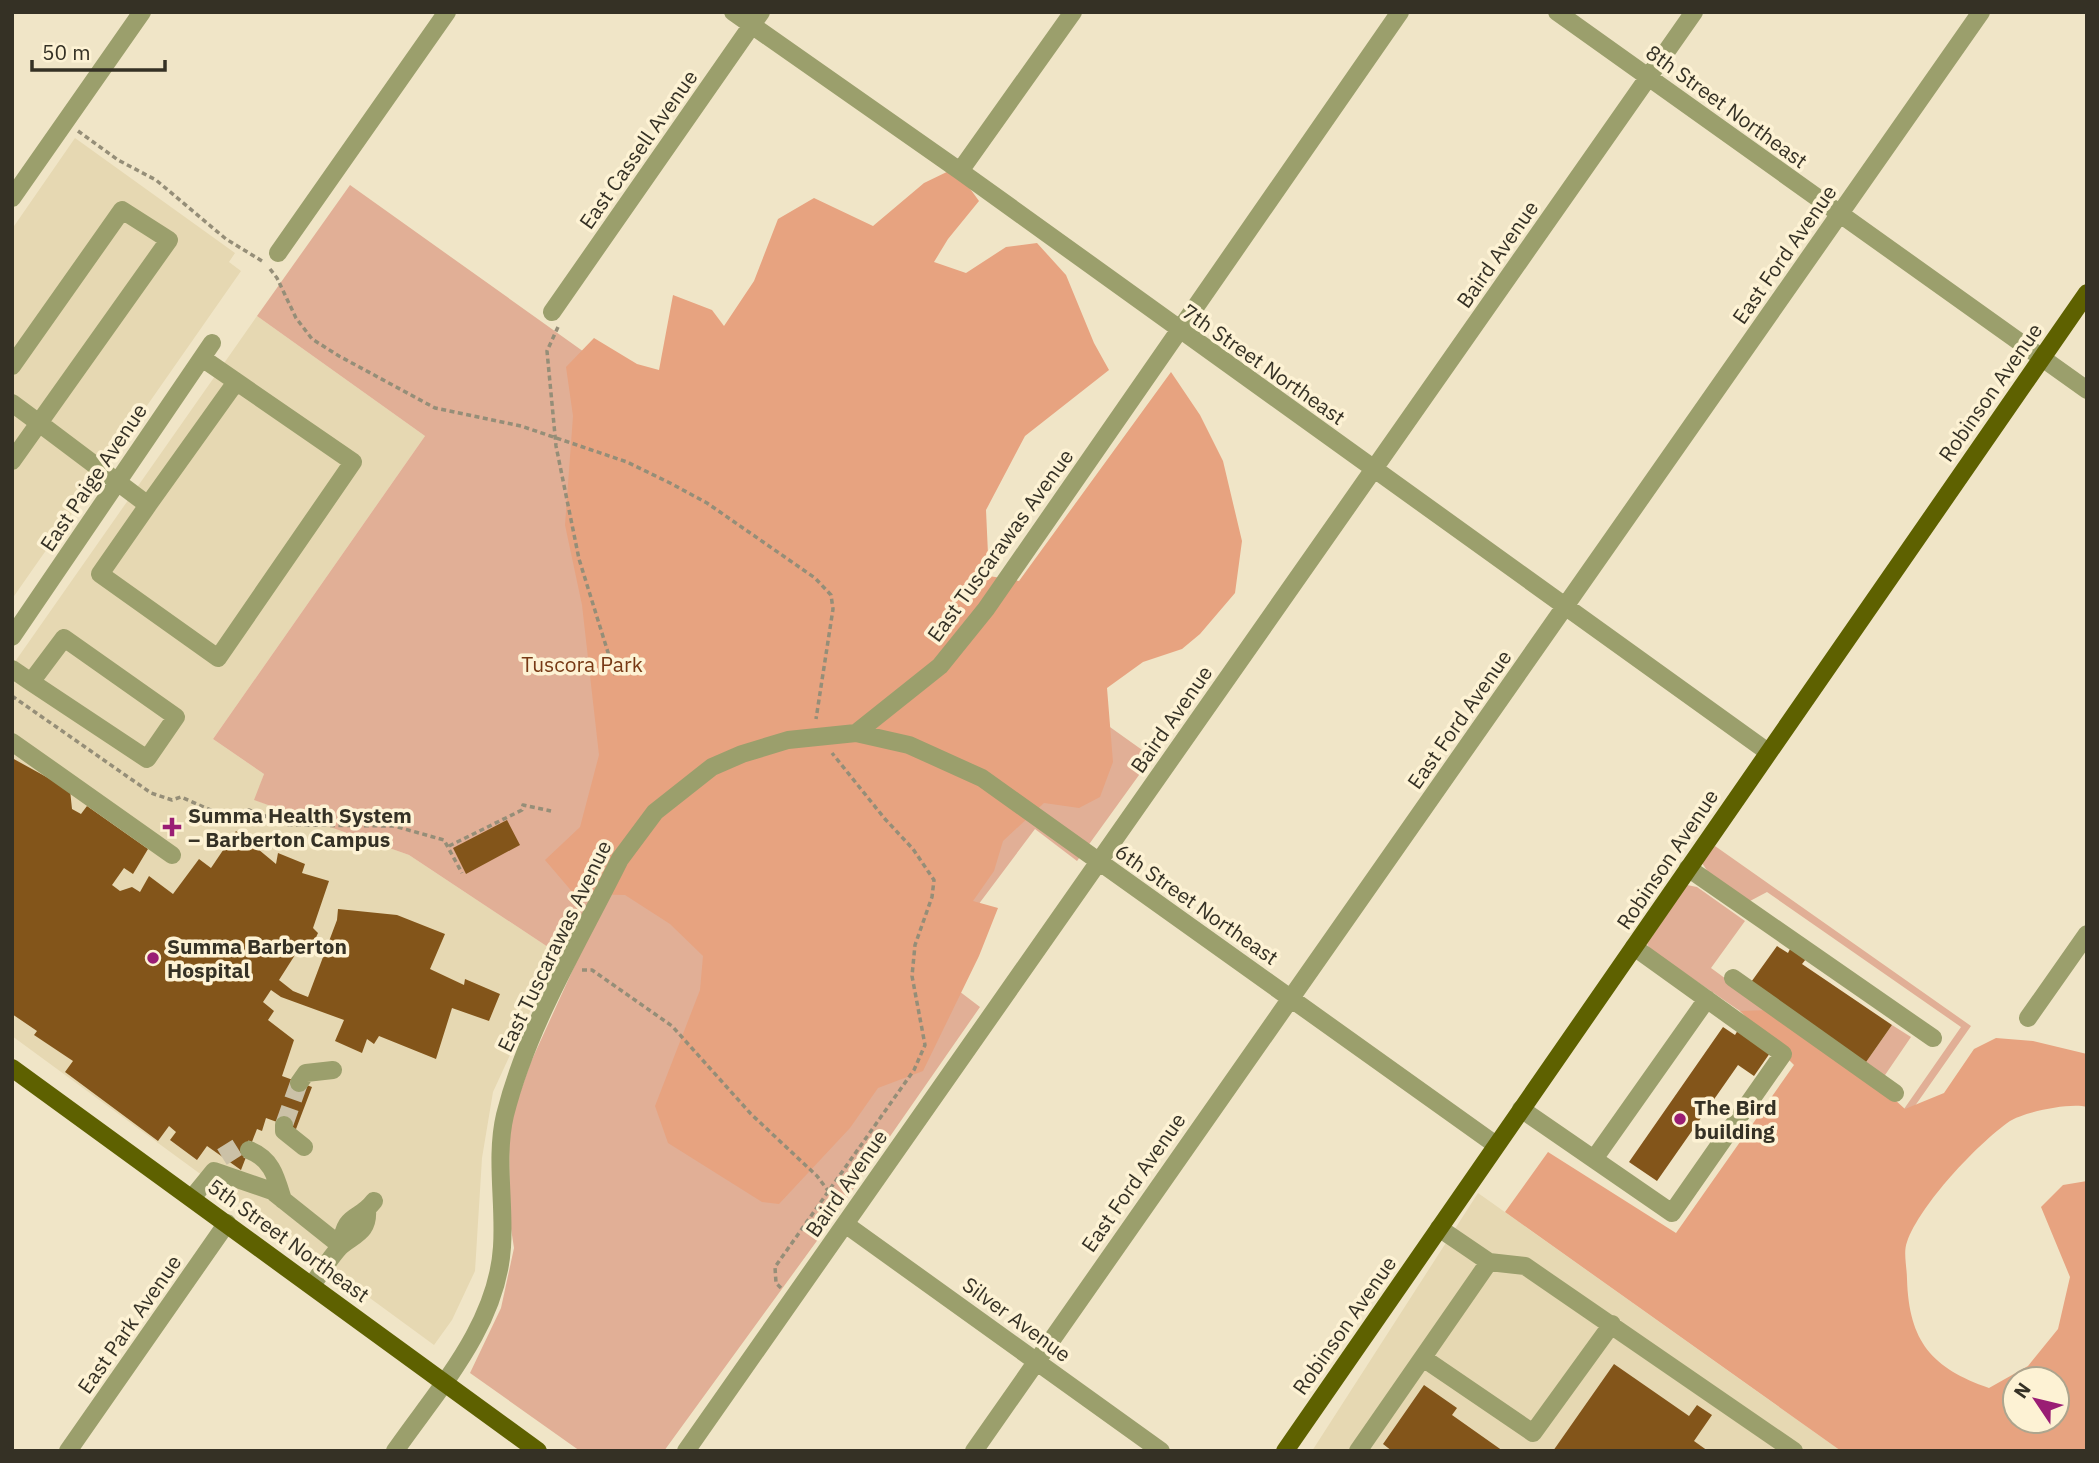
<svg xmlns="http://www.w3.org/2000/svg" width="2099" height="1463" font-family="'IBM Plex Sans',sans-serif">
<rect width="100%" height="100%" fill="#f0e5c7"/>
<!-- built -->
<path fill="#e6d8b2" d="M 75,138 L 235,253 L 229,262 L 241,271 L 12,599 L 12,229 Z
M 257,316 L 425,436 L 213,739 L 264,774 L 255,800 L 409,855 L 557,953 L 493,1092 L 482,1158 L 475,1271 L 452,1320 L 434,1345 L 12,1036 L 12,666 Z
M 1478,1193 L 1841,1451 L 1312,1451 Z"/>
<!-- green -->
<path fill="#e1af96" d="M 350,185 L 1152,757 L 1077,861 L 1035,829 L 930,969 L 980,1007 L 827,1227 L 664,1451 L 580,1451 L 470,1373 L 501,1308 L 514,1248 L 510,1222 L 509,1125 L 530,1064 L 575,965 L 409,855 L 254,800 L 264,774 L 213,739 L 425,436 L 257,316 Z
M 1715,846 L 1971,1026 L 1903,1123 L 1651,950 L 1647,944 L 1687,885 L 1697,887 L 1745,921 L 1711,968 L 1904,1109 L 1961,1027 L 1767,892 L 1750,901 L 1708,872 L 1702,863 Z
M 1892,1025 L 1911,1037 L 1883,1078 L 1864,1065 Z"/>
<!-- forest -->
<path fill="#e7a380" fill-rule="evenodd" d="M 955,168 L 979,201 L 948,239 L 934,262 L 966,273 L 1006,247 L 1037,243 L 1066,275 L 1094,343 L 1109,370 L 1025,436 L 986,510 L 989,576 L 1019,581 L 1171,372 L 1200,415 L 1223,461 L 1242,541 L 1235,593 L 1200,634 L 1182,649 L 1143,662 L 1107,688 L 1113,762 L 1100,797 L 1079,808 L 1044,803 L 1003,841 L 994,871 L 973,901 L 998,908 L 979,956 L 923,1071 L 878,1088 L 850,1128 L 779,1204 L 762,1202 L 668,1143 L 655,1106 L 700,990 L 703,956 L 670,924 L 625,895 L 574,894 L 545,860 L 580,827 L 599,755 L 582,605 L 565,525 L 573,416 L 566,367 L 594,338 L 637,364 L 659,370 L 673,295 L 712,310 L 724,326 L 754,281 L 778,219 L 814,198 L 873,226 L 924,183 Z
M 1770,1010 L 1862,1070 L 1905,1109 L 1944,1093 L 1974,1049 L 1996,1038 L 2033,1041 L 2087,1054 L 2087,1107 C 2071,1102 2024,1112 2010,1121 C 1977,1144 1920,1205 1907,1242 C 1903,1252 1907,1268 1907,1279 C 1909,1342 1932,1368 1989,1388 L 2028,1366 L 2058,1329 L 2070,1277 L 2041,1207 L 2063,1185 L 2087,1181 L 2087,1451 L 1841,1451 L 1505,1212 L 1548,1152 L 1676,1233 L 1794,1065 L 1740,1011 ZM 2015,1379 L 2057,1379 L 2057,1421 L 2015,1421 Z"/>
<!-- building -->
<path fill="#83551a" d="M 12,758 L 70,790 L 72,809 L 81,814 L 87,806 L 148,849 L 133,874 L 124,868 L 112,885 L 120,891 L 132,887 L 140,892 L 149,876 L 173,894 L 199,859 L 211,868 L 236,831 L 276,864 L 278,853 L 305,864 L 302,873 L 329,881 L 313,928 L 318,933 L 312,946 L 302,944 L 279,980 L 293,991 L 308,997 L 337,920 L 338,909 L 397,915 L 445,934 L 430,969 L 464,985 L 465,979 L 500,994 L 489,1021 L 452,1008 L 436,1059 L 379,1036 L 374,1044 L 367,1039 L 362,1053 L 335,1041 L 344,1020 L 281,997 L 271,990 L 263,1002 L 274,1011 L 268,1020 L 294,1040 L 282,1076 L 312,1087 L 296,1129 L 266,1118 L 262,1131 L 257,1129 L 241,1170 L 207,1146 L 197,1160 L 170,1140 L 176,1132 L 169,1126 L 158,1141 L 65,1072 L 73,1061 L 34,1035 L 37,1031 L 12,1014 Z
M 507,820 L 520,845 L 466,874 L 453,848 Z
M 1777,946 L 1788,953 L 1790,949 L 1806,959 L 1802,964 L 1892,1025 L 1864,1065 L 1749,985 Z
M 1723,1027 L 1735,1035 L 1738,1030 L 1770,1053 L 1754,1076 L 1738,1065 L 1657,1181 L 1629,1162 Z
M 1614,1364 L 1689,1416 L 1697,1405 L 1712,1415 L 1694,1441 L 1708,1451 L 1553,1451 Z
M 1424,1385 L 1457,1408 L 1452,1415 L 1503,1451 L 1392,1451 L 1383,1444 Z"/>
<g fill="none" stroke-linecap="round" stroke-linejoin="round">
<!-- minor-tunnel -->
<path stroke="#cbc1a7" stroke-width="18" stroke-dasharray="18 9" stroke-linecap="butt" d="M 284,1125 L 299,1083
M 222,1157 L 238,1147 L 249,1150"/>
<!-- path -->
<path stroke="#958e78" stroke-width="3.5" stroke-dasharray="5 3.5" stroke-linecap="butt" d="M 78,131 L 118,160 L 156,180 L 226,239 L 262,261
M 270,269 L 277,278 L 296,318 L 312,339 L 339,356 L 435,408 L 521,426 L 627,462 L 670,483 L 707,503 L 815,578 L 831,595 L 833,609 L 816,719
M 558,327 L 547,351 L 556,446 L 579,559 L 615,675
M 12,696 L 151,793 L 172,800 L 181,797 L 222,815 L 249,810 L 289,825 L 394,826 L 444,840 L 462,873
M 449,846 L 522,810 L 523,805 L 551,811
M 582,970 L 592,970 L 672,1026 L 751,1114 L 817,1176 L 839,1205
M 781,1288 L 776,1283 L 775,1267 L 914,1070 L 925,1045 L 912,976 L 915,945 L 932,897 L 934,880 L 913,849 L 885,819 L 832,753"/>
<!-- minor -->
<path stroke="#9b9f6c" stroke-width="18" d="M 733,12 L 960,171 L 1768,752
M 1557,12 L 2087,390
M 960,171 L 1073,12
M 12,198 L 142,12
M 278,253 L 447,12
M 552,312 L 761,12
M 12,366 L 122,210 L 169,240 L 39,423 L 148,505 L 100,574 L 218,658 L 353,462 L 202,358
M 12,403 L 39,423 L 12,461
M 148,505 L 236,382
M 12,637 L 212,343
M 12,669 L 31,682 L 147,759 L 176,717 L 64,638 L 31,682
M 856,733 L 909,745 L 982,778 L 1496,1145
M 12,742 L 172,855
M 1688,868 L 1933,1038
M 1733,978 L 1895,1093
M 2028,1018 L 2087,934
M 299,1083 L 306,1073 L 333,1070
M 1521,1109 L 1672,1213 L 1783,1054 L 1634,947
M 284,1125 L 284,1131 L 304,1147
M 249,1150 C 272,1159 276,1177 283,1200
M 1594,1159 L 1707,999
M 192,1198 L 214,1171 L 272,1191 L 341,1246
M 845,1224 L 1161,1451
M 341,1246 C 345,1211 358,1222 374,1201
M 1489,1262 L 1525,1266 L 1794,1451
M 312,1285 C 321,1273 329,1259 339,1248 C 352,1235 369,1234 367,1210
M 1423,1358 L 1533,1433 L 1612,1324
M 68,1451 L 227,1223
M 395,1451 C 438,1389 497,1326 502,1247 C 505,1204 495,1157 505,1115 C 528,1024 579,942 620,859 L 655,812 L 712,767 L 742,754 L 788,740 L 856,733 L 940,666 L 986,609 L 1400,12
M 686,1451 L 1694,12
M 974,1451 L 1981,12
M 1358,1451 L 1489,1262 L 1439,1228"/>
<!-- major -->
<path stroke="#5e6100" stroke-width="18" d="M 12,1068 L 538,1451
M 1285,1451 L 2087,293"/>
</g>
<!-- markers -->
<g fill="#9a1d74" stroke="#fdf2d4" stroke-width="2.5">
<path d="M168.5 816.5h7v7h7v7h-7v7h-7v-7h-7v-7h7z"/>
<circle cx="153" cy="958" r="7"/>
<circle cx="1680" cy="1119" r="7"/>
</g>
<g text-anchor="middle" dominant-baseline="central" stroke-width="7" stroke-linejoin="round" paint-order="stroke">
<!-- street labels -->
<g font-size="21" fill="#353125" stroke="#fdf2d4">
<text transform="translate(1727 106) rotate(36)">8th Street Northeast</text>
<text transform="translate(638 149) rotate(-55)">East Cassell Avenue</text>
<text transform="translate(1497 254) rotate(-55)">Baird Avenue</text>
<text transform="translate(1784 254) rotate(-55)">East Ford Avenue</text>
<text transform="translate(1264 364) rotate(35)">7th Street Northeast</text>
<text transform="translate(1990 392) rotate(-55)">Robinson Avenue</text>
<text transform="translate(93 477) rotate(-56)">East Paige Avenue</text>
<text transform="translate(1000 545) rotate(-54)">East Tuscarawas Avenue</text>
<text transform="translate(1171 719) rotate(-55)">Baird Avenue</text>
<text transform="translate(1459 719) rotate(-55)">East Ford Avenue</text>
<text transform="translate(1667 859) rotate(-56)">Robinson Avenue</text>
<text transform="translate(1197 904) rotate(35)">6th Street Northeast</text>
<text transform="translate(554 946) rotate(-64)">East Tuscarawas Avenue</text>
<text transform="translate(1133 1182) rotate(-55)">East Ford Avenue</text>
<text transform="translate(846 1183) rotate(-55)">Baird Avenue</text>
<text transform="translate(289 1240) rotate(36)">5th Street Northeast</text>
<text transform="translate(1017 1319) rotate(36)">Silver Avenue</text>
<text transform="translate(129 1324) rotate(-55)">East Park Avenue</text>
<text transform="translate(1344 1325) rotate(-55)">Robinson Avenue</text>
</g>
<!-- park labels -->
<g font-size="21" fill="#773915" stroke="#fdf2d4">
<text x="582" y="664">Tuscora Park</text>
</g>
<!-- poi labels -->
<g font-size="21" font-weight="bold" fill="#353125" stroke="#fdf2d4" text-anchor="start">
<text x="188" y="815">Summa Health System<tspan x="188" dy="24">– Barberton Campus</tspan></text>
<text x="167" y="946">Summa Barberton<tspan x="167" dy="24">Hospital</tspan></text>
<text x="1694" y="1107">The Bird<tspan x="1694" dy="24">building</tspan></text>
</g>
</g>
<!-- border -->
<rect width="2099" height="1463" fill="none" stroke="#353125" stroke-width="28"/>
<!-- north arrow -->
<g transform="translate(2036 1400) rotate(305)"><circle r="33" fill="#fdf2d4" stroke="#ada58e" stroke-width="2"/>
<path d="M0-5L12 26L0 18L-12 26Z" fill="#9a1d74"/>
<text y="-10" font-size="19" font-weight="bold" text-anchor="middle" fill="#353125">N</text>
</g>
<!-- scale -->
<path d="M32 60v10h133v-10" fill="none" stroke="#353125" stroke-width="3.5"/>
<text x="42" y="60" font-size="21" fill="#353125" stroke="#fdf2d4" stroke-width="5" paint-order="stroke">50 m</text>
</svg>
